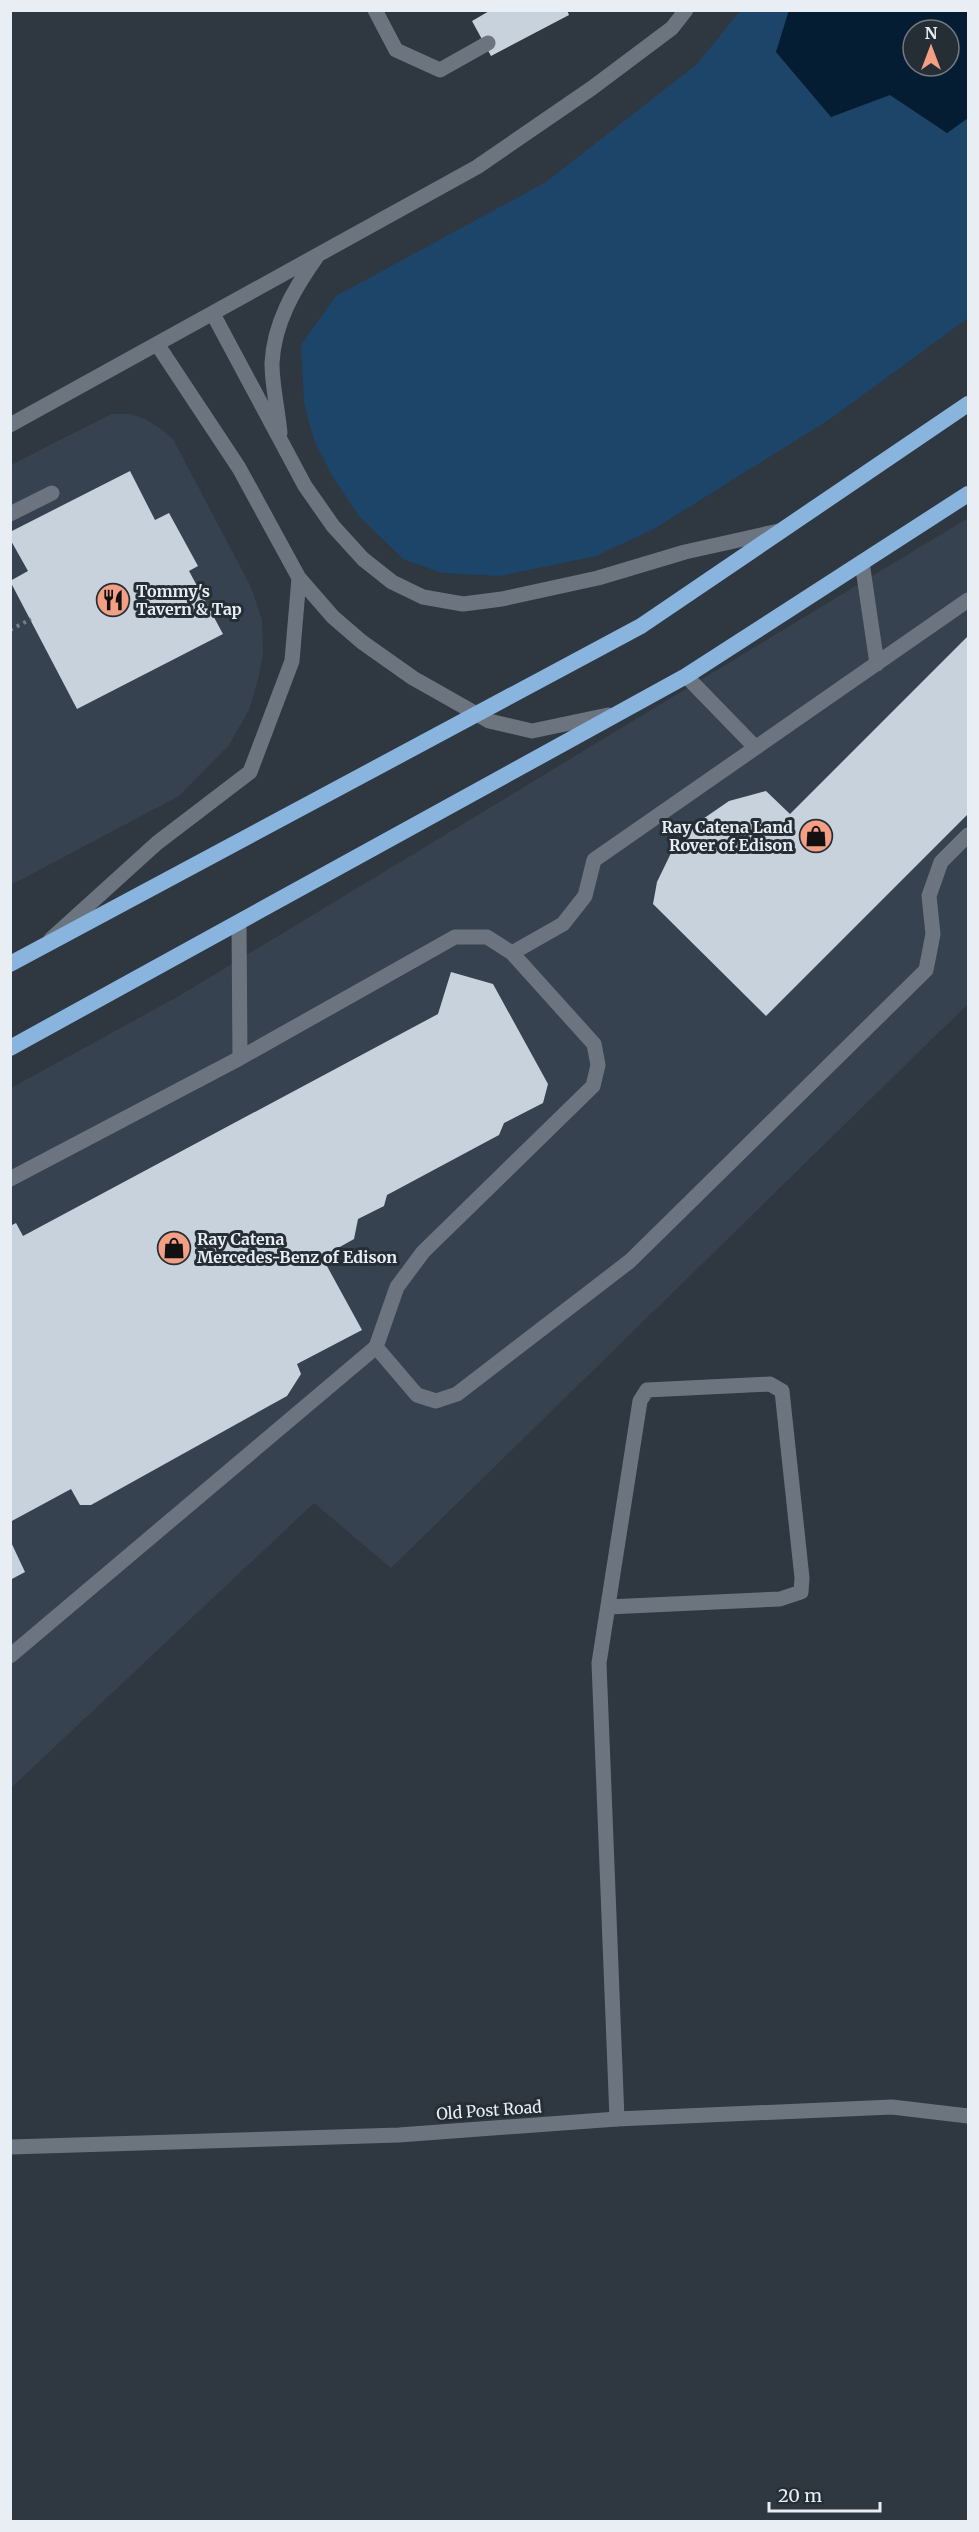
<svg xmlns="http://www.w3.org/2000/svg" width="979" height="2532" font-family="Merriweather,serif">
<rect width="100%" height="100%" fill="#2f3740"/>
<!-- built -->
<path fill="#36424f" d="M 111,414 L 131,414 L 145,419 L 163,430 L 174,441 L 251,587 L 262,620 L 263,654 L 258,680 L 249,710 L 229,745 L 179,796 L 11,885 L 11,465 Z
M 968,518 L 968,1004 L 391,1568 L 314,1503 L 11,1788 L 11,1088 L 179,996 Z"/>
<!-- green -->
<path fill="#1d4569" d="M 740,11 L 789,11 L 776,52 L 831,117 L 890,95 L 947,133 L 968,118 L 968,318 L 830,419 L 654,529 L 596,556 L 500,576 L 442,573 L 403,559 L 359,516 L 333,477 L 314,440 L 304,403 L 301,345 L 336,296 L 546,182 L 697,64 Z"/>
<!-- water -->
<path fill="#051d32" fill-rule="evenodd" d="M 789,10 L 968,11 L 968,118 L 947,133 L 890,95 L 831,117 L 776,52 ZM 913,30 L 949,30 L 949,66 L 913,66 Z"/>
<!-- building -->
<path fill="#c8d2dd" d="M 491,10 L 567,10 L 569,15 L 491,56 L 472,21 Z
M 130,471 L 155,520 L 169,513 L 198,566 L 189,571 L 223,634 L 77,709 L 10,581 L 28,571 L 10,539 L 10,532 Z
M 968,636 L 968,814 L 766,1016 L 653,904 L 657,882 L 672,851 L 700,821 L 729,801 L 766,791 L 790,814 Z
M 451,972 L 493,984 L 548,1084 L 543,1103 L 504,1123 L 499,1135 L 387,1195 L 384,1206 L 358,1219 L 354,1239 L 322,1257 L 362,1330 L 297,1364 L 301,1374 L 287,1396 L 91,1505 L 80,1505 L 71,1489 L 10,1522 L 10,1226 L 16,1223 L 23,1236 L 438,1014 Z
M 10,1540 L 25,1572 L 10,1580 Z"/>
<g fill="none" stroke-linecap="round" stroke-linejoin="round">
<!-- path -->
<path stroke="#757c84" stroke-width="4" stroke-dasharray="3 4.5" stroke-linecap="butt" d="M 10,630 L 31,619"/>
<!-- service -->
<path stroke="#6c757f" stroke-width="15" d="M 375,10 L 396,50 L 440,70 L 488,43
M 213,314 L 305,486 L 333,526 L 363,559 L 392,582 L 423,597 L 463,604 L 502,599 L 598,578 L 685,552 L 779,531
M 157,344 L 239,468 L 299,578 L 333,617 L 362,642 L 413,678 L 489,721 L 532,731 L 608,715
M 10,425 L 477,167 L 592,88 L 672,28 L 686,10
M 280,433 C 278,410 272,386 272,363 C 274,323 294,289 316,258
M 10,514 L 52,493
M 862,562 L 877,664
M 686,676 L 755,747
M 239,922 L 240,1058
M 51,939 L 157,843 L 250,772 L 292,661 L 299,578
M 512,953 L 563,924 L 585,896 L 594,860 L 968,600
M 10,1179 L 240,1058 L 455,937 L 487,937 L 512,953 L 594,1044 L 598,1065 L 593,1086 L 423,1252 L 397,1287 L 376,1347 L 10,1656
M 376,1347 L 417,1395 L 436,1401 L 457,1394 L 630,1261 L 926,970 L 933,934 L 929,896 L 941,862 L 968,835
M 608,1607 L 780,1599 L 801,1592 L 802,1578 L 782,1391 L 770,1384 L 647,1390 L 640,1401 L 599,1663 L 617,2119"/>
<!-- tertiary -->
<path stroke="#6c757f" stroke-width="15" d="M 10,2147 L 399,2135 L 617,2119 L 892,2107 L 968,2116"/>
<!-- trunk -->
<path stroke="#88b4de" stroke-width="16" d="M 10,964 L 641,626 L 968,404
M 10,1048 L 686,676 L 968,494"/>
</g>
<!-- icons -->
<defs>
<symbol id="restaurant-disc" viewBox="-11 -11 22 22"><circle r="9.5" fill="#f39f84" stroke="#252d35"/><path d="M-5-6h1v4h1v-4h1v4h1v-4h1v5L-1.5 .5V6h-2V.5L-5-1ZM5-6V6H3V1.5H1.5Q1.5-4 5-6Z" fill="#111"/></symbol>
<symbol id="shop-disc" viewBox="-11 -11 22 22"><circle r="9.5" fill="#f39f84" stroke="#252d35"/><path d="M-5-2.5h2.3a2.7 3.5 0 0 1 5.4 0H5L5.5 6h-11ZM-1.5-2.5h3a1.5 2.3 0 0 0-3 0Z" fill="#111"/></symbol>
</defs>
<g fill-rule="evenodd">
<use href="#restaurant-disc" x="94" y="581" width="38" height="38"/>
<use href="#shop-disc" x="797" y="817" width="38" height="38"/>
<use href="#shop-disc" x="155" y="1229" width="38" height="38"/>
</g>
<g text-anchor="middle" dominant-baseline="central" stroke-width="6" stroke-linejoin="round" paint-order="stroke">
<!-- poi labels -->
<g font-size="16" font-weight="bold" fill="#e9eef4" stroke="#252d35" text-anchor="start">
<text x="136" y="591">Tommy's<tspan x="136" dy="18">Tavern &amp; Tap</tspan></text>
<text x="793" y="827" text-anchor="end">Ray Catena Land<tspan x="793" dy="18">Rover of Edison</tspan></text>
<text x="197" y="1239">Ray Catena<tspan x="197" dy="18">Mercedes-Benz of Edison</tspan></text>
</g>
<!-- street labels -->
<g font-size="16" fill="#e9eef4" stroke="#252d35">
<text transform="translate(489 2110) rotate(-4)">Old Post Road</text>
</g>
</g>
<!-- border -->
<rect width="979" height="2532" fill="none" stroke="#e9eef4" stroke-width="24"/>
<!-- north arrow -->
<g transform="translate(931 48)"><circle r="28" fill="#252d35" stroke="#737a81" stroke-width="1.5"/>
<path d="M0-4.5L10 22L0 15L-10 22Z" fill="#f39f84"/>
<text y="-9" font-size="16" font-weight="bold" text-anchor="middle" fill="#e9eef4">N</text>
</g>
<!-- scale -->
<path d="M769 2502v9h111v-9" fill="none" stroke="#e9eef4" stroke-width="3"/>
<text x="778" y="2502" font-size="18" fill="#e9eef4" stroke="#252d35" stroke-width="4.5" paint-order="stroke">20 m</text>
</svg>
